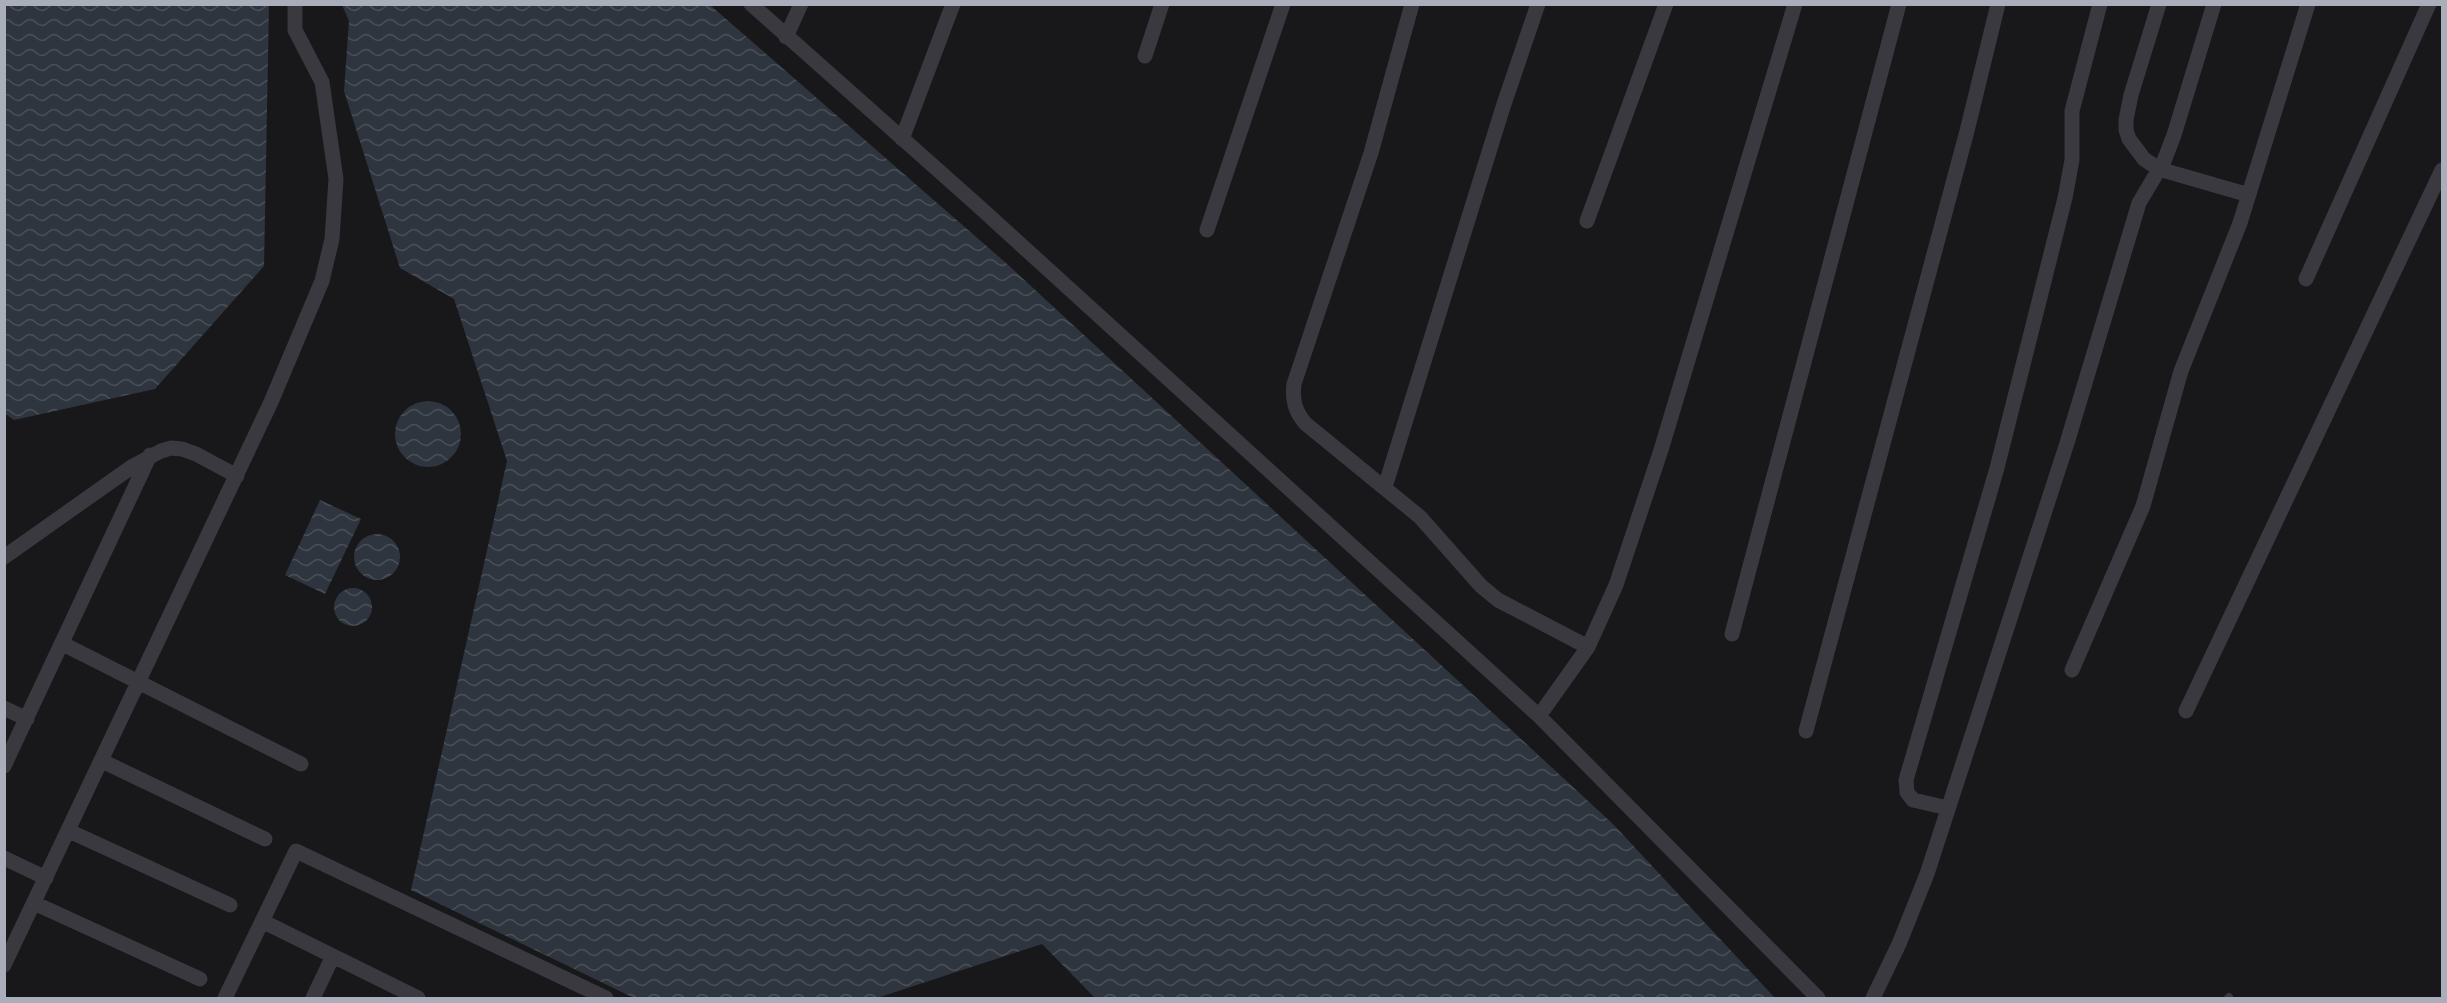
<svg xmlns="http://www.w3.org/2000/svg" width="2447" height="1003" font-family="Rubik,sans-serif">
<defs>
<pattern id="water-waves" width="16" height="10" patternUnits="userSpaceOnUse" patternTransform="scale(1.5)"><rect width="16" height="10" fill="#2e353e"/><path d="M0 5q4-4 8 0t8 0" fill="none" stroke="#4a5058"/></pattern>
</defs>
<rect width="100%" height="100%" fill="#18181a"/>
<!-- water -->
<path fill="url(#water-waves)" d="M 4,5 L 269,5 L 264,266 L 155,389 L 14,420 L 4,413 Z
M 342,5 L 710,5 L 1006,263 L 1613,824 L 1775,998 L 1095,998 L 1042,944 L 877,998 L 634,998 L 411,890 L 507,461 L 454,299 L 400,268 L 344,91 L 349,21 Z
M395 434a33 33 0 1 1 66 0a33 33 0 1 1-66 0Z
M 320,500 L 361,519 L 325,594 L 285,575 Z
M354 557a23 23 0 1 1 46 0a23 23 0 1 1-46 0Z
M334 607a19 19 0 1 1 38 0a19 19 0 1 1-38 0Z"/>
<g fill="none" stroke-linecap="round" stroke-linejoin="round">
<!-- service -->
<path stroke="#39393f" stroke-width="8" d="M 2228,998 L 2229,997"/>
<!-- minor -->
<path stroke="#39393f" stroke-width="15" d="M 751,4 L 975,203 L 1539,716 L 1818,998
M 1412,4 L 1371,153 L 1294,384 C 1292,400 1295,412 1306,424 L 1420,517 L 1481,586 L 1498,600 L 1588,647
M 2159,4 L 2131,95 L 2126,120 L 2126,130 L 2129,139 L 2144,159 L 2159,169 L 2249,195
M 786,37 L 801,4
M 1145,56 L 1162,4
M 902,139 L 953,4
M 1587,221 L 1666,4
M 1207,230 L 1283,4
M 2306,279 L 2429,4
M 1385,487 L 1503,107 L 1538,4
M 4,557 L 133,466 L 161,451 L 171,448 L 182,449 L 196,454 L 237,476
M 1732,634 L 1899,4
M 63,644 L 301,764
M 2072,670 L 2143,506 L 2181,371 L 2240,223 L 2308,4
M 4,708 L 27,719
M 2186,711 L 2442,170
M 1539,716 L 1588,647 L 1616,585 L 1661,450 L 1795,4
M 1806,731 L 1967,131 L 1998,4
M 102,761 L 265,839
M 4,766 L 150,455
M 1948,808 L 1913,800 L 1907,792 L 1906,780 L 1997,468 L 2065,198 L 2072,160 L 2072,111 L 2100,4
M 69,831 L 230,905
M 4,858 L 46,878
M 34,903 L 200,979
M 262,921 L 418,998
M 4,965 L 271,402 L 322,281 L 332,239 L 336,179 L 322,82 L 295,30 L 295,4
M 225,998 L 296,851 L 606,998
M 313,998 L 333,956
M 1873,998 L 1899,944 L 1927,874 L 2067,443 L 2139,203 L 2164,161 L 2174,135 L 2214,4"/>
</g>
<!-- border -->
<rect width="2447" height="1003" fill="none" stroke="#aaadba" stroke-width="12"/>
</svg>
